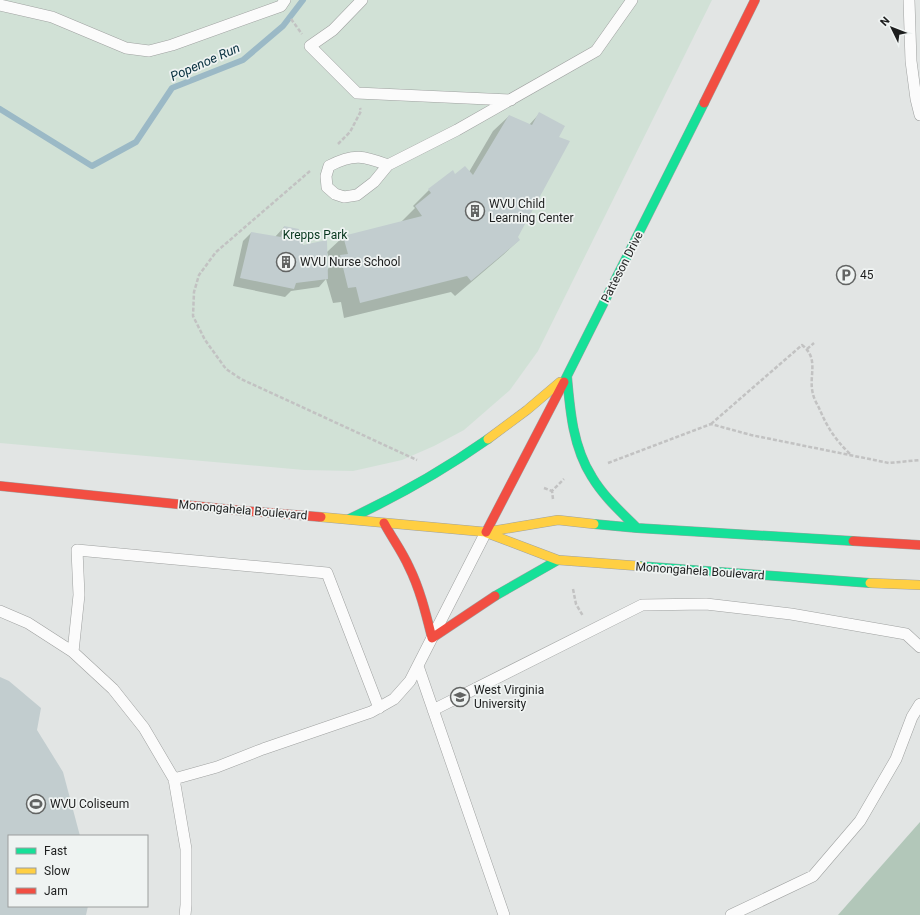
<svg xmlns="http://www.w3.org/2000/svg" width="920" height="915" font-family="Roboto,sans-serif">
<rect width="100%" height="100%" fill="#e2e5e4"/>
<!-- green -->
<path fill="#d1e1d6" d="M 0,0 L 712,0 L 538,351 L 510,390 L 464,430 L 434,446 L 402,460 L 353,471 L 304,470 L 0,443 Z"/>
<!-- forest -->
<path fill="#b2c7b9" d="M 920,822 L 920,915 L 838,915 Z"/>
<!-- shadow -->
<path fill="#0003" d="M 539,114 L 558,137 L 517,238 L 519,240 L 503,255 L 455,296 L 451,292 L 344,318 L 341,302 L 333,303 L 326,279 L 319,287 L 291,291 L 285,297 L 233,286 L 243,241 L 251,233 L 275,237 L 284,227 L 295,241 L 327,270 L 331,265 L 327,252 L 343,237 L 400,223 L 415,208 L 413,206 L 429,190 L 452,172 L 455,175 L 469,172 L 493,131 L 509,116 L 529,125 Z"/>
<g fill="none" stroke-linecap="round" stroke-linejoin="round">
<!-- stream -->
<path stroke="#9bb9c6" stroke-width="6" d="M 0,109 L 92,166 L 136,142 L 172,88 L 243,60 L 283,26 L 303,0"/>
</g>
<!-- building -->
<path fill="#c2cdcf" d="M 539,112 L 565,126 L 559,137 L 570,141 L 518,237 L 520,240 L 471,281 L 467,276 L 360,303 L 356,287 L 348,288 L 340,255 L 348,254 L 343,236 L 422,216 L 415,206 L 431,193 L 428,189 L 453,170 L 455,174 L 465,166 L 473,175 L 509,115 L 532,125 Z
M 284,226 L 299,229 L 297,240 L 303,240 L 303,245 L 327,240 L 328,279 L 296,283 L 294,289 L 240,278 L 251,232 L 281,237 Z
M 0,677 L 9,681 L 41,708 L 37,730 L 63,772 L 80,836 L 9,836 L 9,906 L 88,906 L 86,915 L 0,915 Z"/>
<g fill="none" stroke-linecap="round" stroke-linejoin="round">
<defs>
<path id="lane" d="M 362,0 L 333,30 L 310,46 L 357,93 L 511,100
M 909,0 L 911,61 L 916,99 L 920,115
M 0,5 L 52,17 L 126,48 L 149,51 L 172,45 L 281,6 L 285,0
M 388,165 C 364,156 354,153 329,166 L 326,176 L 327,187 L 335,194 L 344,197 L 357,195 L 374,182 L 388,165 L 457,130 L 596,51 L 632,0
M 0,611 L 28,623 L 73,652 L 113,689 L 144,728 L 174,779 L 186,849 L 186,905 L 185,915
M 73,652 L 79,595 L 77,550 L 327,573 L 379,708
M 418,666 L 504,915
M 433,710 L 642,605 L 706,604 L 791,614 L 906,634 L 920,647
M 174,779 L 217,767 L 263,749 L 371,712 L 394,699 L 410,681 L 486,532
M 731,915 L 813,876 L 860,821 L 896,759 L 912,717 L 920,704"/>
<path id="fast" d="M 567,376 C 570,411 573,447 592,477 C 604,497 621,512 637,528
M 564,382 L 704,103
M 349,519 C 398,496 444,470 488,439
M 594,524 L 637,528 L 853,541
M 639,566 L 870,583
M 495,596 L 558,560"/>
<path id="slow" d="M 488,439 L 527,410 L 560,382
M 321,517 L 486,532 L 558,520 L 594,524
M 487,533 L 558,560 L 639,566
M 870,583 L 920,585"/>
<path id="jam" d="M 704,103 L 755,0
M 0,486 L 235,510 L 321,517
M 384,523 C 392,538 402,551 409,567 C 420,589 426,614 432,638 L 495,596
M 486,532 L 564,382
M 853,541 L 920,545"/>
</defs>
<!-- lane casing -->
<use href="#lane" stroke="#9fa1a0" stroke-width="12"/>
<!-- fast casing -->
<use href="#fast" stroke="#9fa1a0" stroke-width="10"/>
<!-- slow casing -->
<use href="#slow" stroke="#9fa1a0" stroke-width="10"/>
<!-- jam casing -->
<use href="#jam" stroke="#9fa1a0" stroke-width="10"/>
<!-- path -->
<path stroke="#c2c2c2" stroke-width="2.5" stroke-dasharray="4 2" stroke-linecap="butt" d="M 291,19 L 302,34
M 338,144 L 350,132 L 361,111 L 360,108
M 310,171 L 216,252 L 199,275 L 194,292 L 193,316 L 205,340 L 226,369 L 241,379 L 417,460
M 807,349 L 814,343
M 711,424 L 802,345 C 820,359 808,376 813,394 C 814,399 817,404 819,408 C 828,429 835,439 850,454
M 608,463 L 711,424 L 751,435 L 889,463 L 920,460
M 544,488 L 552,491
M 553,499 L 552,491 L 564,479
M 573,589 L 576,604 L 583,616"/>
<!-- lane -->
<use href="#lane" stroke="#fbfbfb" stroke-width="11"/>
<!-- fast -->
<use href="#fast" stroke="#16e098" stroke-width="9"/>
<!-- slow -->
<use href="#slow" stroke="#ffcf43" stroke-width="9"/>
<!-- jam -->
<use href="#jam" stroke="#f24e42" stroke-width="9"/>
</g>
<!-- icons -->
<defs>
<symbol id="building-ring" viewBox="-11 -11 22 22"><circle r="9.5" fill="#eff3f2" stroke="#626463" stroke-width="1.5"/><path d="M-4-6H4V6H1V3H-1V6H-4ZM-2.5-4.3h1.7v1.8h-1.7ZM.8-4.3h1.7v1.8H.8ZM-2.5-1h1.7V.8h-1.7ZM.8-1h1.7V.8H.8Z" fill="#626463"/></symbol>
<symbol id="parking-ring" viewBox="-11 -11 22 22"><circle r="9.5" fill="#eff3f2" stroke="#626463" stroke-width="1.5"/><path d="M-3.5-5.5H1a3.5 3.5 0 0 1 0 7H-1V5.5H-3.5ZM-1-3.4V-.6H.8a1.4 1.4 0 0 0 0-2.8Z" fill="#626463"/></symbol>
<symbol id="university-ring" viewBox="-11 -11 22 22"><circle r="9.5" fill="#eff3f2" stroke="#626463" stroke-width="1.5"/><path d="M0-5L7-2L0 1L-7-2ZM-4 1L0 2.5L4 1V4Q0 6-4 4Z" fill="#626463"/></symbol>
<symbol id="stadium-ring" viewBox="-11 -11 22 22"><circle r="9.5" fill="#eff3f2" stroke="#626463" stroke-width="1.5"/><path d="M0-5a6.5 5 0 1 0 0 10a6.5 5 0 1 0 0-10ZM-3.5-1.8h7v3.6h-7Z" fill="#626463"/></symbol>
</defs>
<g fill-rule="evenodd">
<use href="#building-ring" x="464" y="200" width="22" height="22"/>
<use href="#building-ring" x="275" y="251" width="22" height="22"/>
<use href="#parking-ring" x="835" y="264" width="22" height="22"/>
<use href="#university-ring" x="449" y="686" width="22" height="22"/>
<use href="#stadium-ring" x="25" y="793" width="22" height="22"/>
</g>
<g text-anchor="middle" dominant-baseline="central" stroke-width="3.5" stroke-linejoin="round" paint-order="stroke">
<!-- poi labels -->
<g font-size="12" fill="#1d1e1e" stroke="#eff3f2" text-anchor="start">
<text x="489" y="204">WVU Child<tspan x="489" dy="14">Learning Center</tspan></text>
<text x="300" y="262">WVU Nurse School</text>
<text x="860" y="275">45</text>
<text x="474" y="690">West Virginia<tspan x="474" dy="14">University</tspan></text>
<text x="50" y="804">WVU Coliseum</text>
</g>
<!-- park labels -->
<g font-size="12" fill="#07361d" stroke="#eff3f2">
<text x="315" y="235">Krepps Park</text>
</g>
<!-- street labels -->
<g font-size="12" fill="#1d1e1e" stroke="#eff3f2">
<text transform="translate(622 267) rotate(-63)">Patteson Drive</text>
<text transform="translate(243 510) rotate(5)">Monongahela Boulevard</text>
<text transform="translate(700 571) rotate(4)">Monongahela Boulevard</text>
</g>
<!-- water labels -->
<g font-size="13" font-style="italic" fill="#093140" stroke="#eff3f2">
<text transform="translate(205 62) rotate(-24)">Popenoe Run</text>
</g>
</g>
<!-- legend -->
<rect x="8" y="835" width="140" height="72" fill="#eff3f2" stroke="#9b9e9d"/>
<rect x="16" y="848" width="20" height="6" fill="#16e098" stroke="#9b9e9d"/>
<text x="44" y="855" font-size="12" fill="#1d1e1e">Fast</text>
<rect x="16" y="868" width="20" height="6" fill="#ffcf43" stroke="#9b9e9d"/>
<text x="44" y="875" font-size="12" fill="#1d1e1e">Slow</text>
<rect x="16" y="888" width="20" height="6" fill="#f24e42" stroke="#9b9e9d"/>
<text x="44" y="895" font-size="12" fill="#1d1e1e">Jam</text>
<!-- north arrow -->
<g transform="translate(892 28) rotate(313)" stroke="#eff3f2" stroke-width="3" paint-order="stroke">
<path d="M0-3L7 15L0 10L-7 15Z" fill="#1d1e1e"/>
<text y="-6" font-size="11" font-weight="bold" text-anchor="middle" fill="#1d1e1e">N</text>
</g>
</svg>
